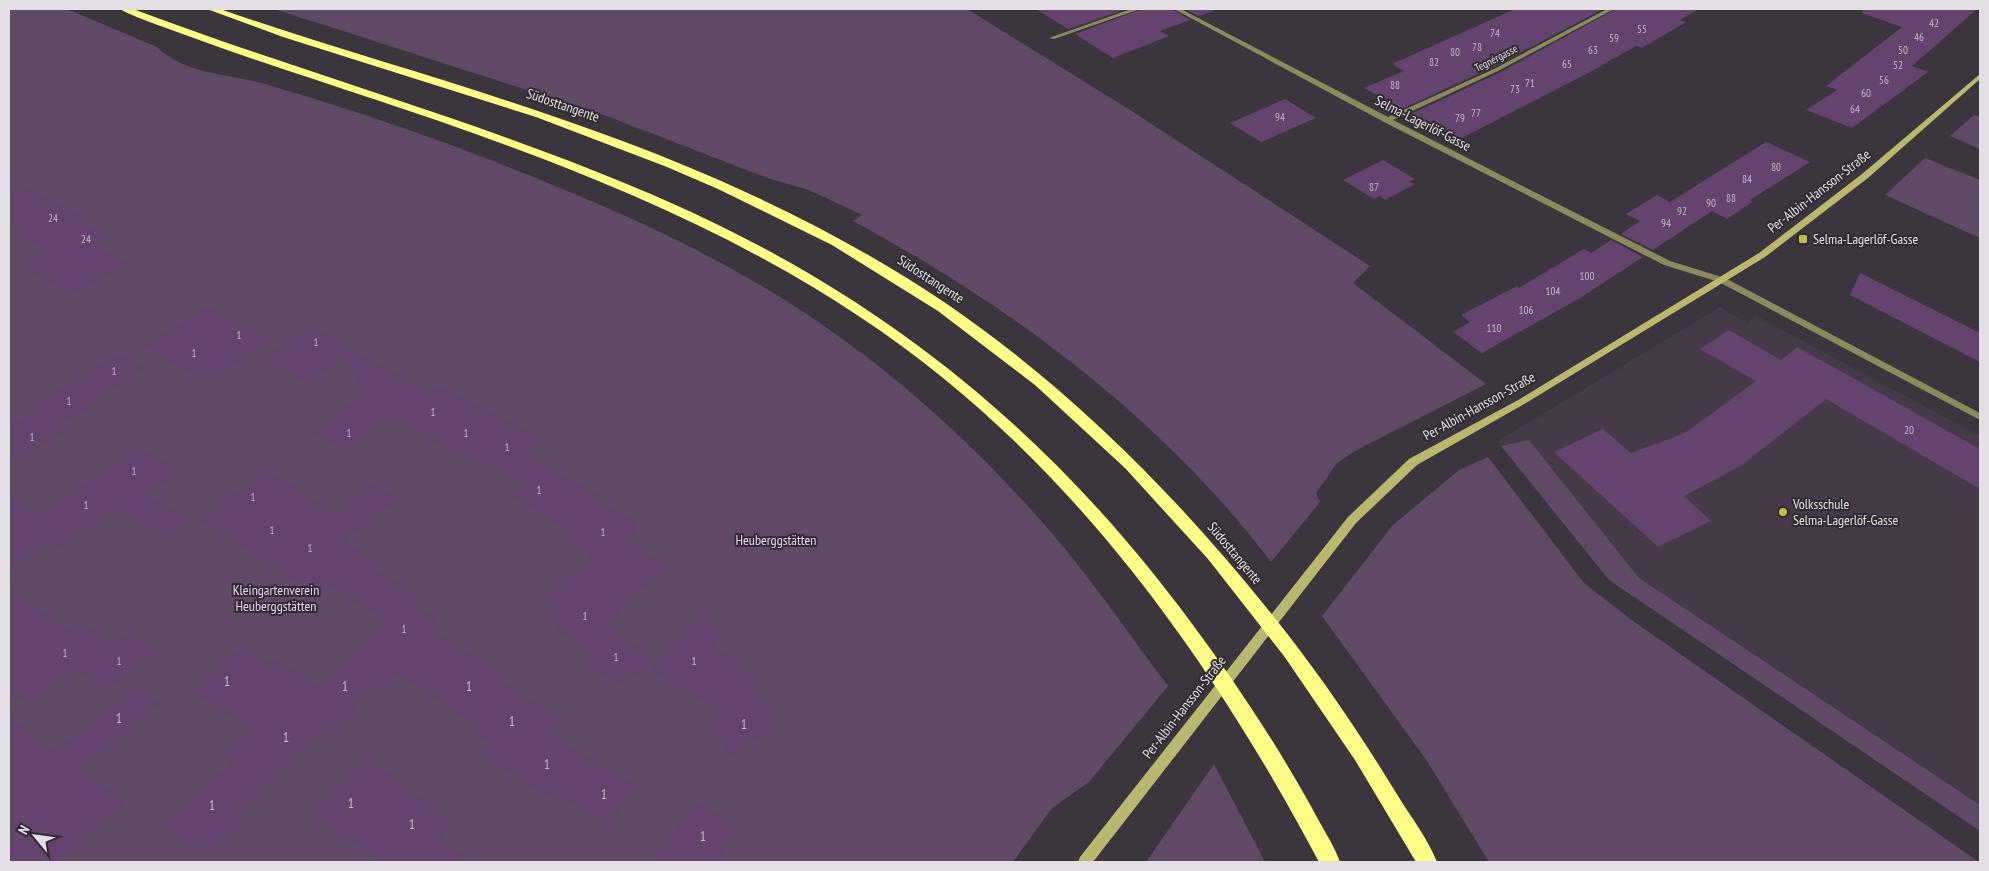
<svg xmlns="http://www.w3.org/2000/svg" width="1989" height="871" font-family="'PT Sans Narrow',sans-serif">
<rect width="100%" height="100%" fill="#3b363d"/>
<!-- built -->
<path fill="#453b48" d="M 1720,307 L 1747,323 L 1756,316 L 1980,436 L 1980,805 L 1639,578 L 1529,440 L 1501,446 L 1498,441 Z"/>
<!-- green -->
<path fill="#5f4966" d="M 9,9 L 67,9 L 157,47 C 187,76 234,74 272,86 C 333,104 394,124 454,146 C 548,182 642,219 730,268 C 846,331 949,417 1036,515 C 1084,568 1125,629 1168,686 L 1089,782 L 1052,808 L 1013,862 L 9,862 Z
M 274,9 L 967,9 L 1130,110 L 1370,266 L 1353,283 L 1486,384 L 1355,451 L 1337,463 L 1316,493 L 1320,502 L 1271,562 C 1162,418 1011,306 853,221 L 862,215 L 809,190 L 767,178 L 599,113 Z
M 1974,115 L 1980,117 L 1980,149 L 1950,136 Z
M 1925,158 L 1980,180 L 1980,238 L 1885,195 Z
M 1529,440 L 1639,578 L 1980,805 L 1980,831 L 1609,580 L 1501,446 Z
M 1488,457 L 1584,583 L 1633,621 L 1979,862 L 1489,862 L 1427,761 L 1322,616 L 1393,525 L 1459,470 Z
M 1214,764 L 1265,862 L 1146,862 Z"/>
<!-- building -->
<path fill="#64436f" d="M 1036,9 L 1126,9 L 1068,29 Z
M 1142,9 L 1172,9 L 1190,20 L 1160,31 L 1169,36 L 1113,58 L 1075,34 Z
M 1185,9 L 1213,9 L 1213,11 L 1199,16 Z
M 1515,9 L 1603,9 L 1493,67 L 1402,109 L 1364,88 L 1404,71 L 1392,64 Z
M 1616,9 L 1698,9 L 1680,20 L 1686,22 L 1642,48 L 1636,46 L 1590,72 L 1458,140 L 1411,114 L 1499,73 Z
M 1863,9 L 1977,9 L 1912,66 L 1928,72 L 1852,128 L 1806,110 L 1837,90 L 1826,86 L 1902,27 L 1862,13 Z
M 1285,99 L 1316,118 L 1261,142 L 1230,123 Z
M 1766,142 L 1810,162 L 1750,200 L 1752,202 L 1727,219 L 1712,211 L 1653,250 L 1621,234 L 1640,221 L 1626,214 L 1657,195 L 1670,202 Z
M 1383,160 L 1415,179 L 1409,182 L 1415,184 L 1385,200 L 1380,196 L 1374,199 L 1343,180 Z
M 26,188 L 89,218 L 79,222 L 112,237 L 95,246 L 128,263 L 76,293 L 21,267 L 50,251 L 12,233 L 23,227 L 9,223 L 9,197 Z
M 1611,240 L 1643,257 L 1580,298 L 1482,353 L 1453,332 L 1470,322 L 1461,315 L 1517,286 L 1519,288 L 1584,249 L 1591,253 Z
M 1860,273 L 1980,333 L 1980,362 L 1850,295 Z
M 207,307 L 270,341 L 218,376 L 207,371 L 197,377 L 144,346 Z
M 311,327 L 430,393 L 439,386 L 541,438 L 523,453 L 599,496 L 596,499 L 638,523 L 632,528 L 637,530 L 626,540 L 666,566 L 617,611 L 620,613 L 605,626 L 654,656 L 635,676 L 630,673 L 619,685 L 583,662 L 591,654 L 557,629 L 560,627 L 549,618 L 560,608 L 544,598 L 592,556 L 568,541 L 573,536 L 565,531 L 567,529 L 508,494 L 523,481 L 457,448 L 454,451 L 390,418 L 347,451 L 313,433 L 365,392 L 341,359 L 308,383 L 264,358 Z
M 1729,330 L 1781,360 L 1797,347 L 1980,449 L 1980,489 L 1826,399 L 1742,465 L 1684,496 L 1711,521 L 1658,547 L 1554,452 L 1603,429 L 1631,453 L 1685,433 L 1756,381 L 1700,349 Z
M 117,354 L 143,368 L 102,395 L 105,397 L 58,426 L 65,431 L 21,458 L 9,449 L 9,427 L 38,409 L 32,406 Z
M 139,447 L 181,471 L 148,495 L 189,520 L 168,536 L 116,508 L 59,548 L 49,540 L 9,569 L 9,498 L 36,516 Z
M 266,470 L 337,514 L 374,484 L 399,498 L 343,542 L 381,564 L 375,570 L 418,594 L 411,601 L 438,620 L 430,628 L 507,677 L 502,682 L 564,721 L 550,735 L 639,787 L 608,825 L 554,791 L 548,798 L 481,754 L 491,744 L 477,735 L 482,730 L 476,727 L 477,726 L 398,673 L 382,689 L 373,683 L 339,732 L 329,725 L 234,814 L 245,822 L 212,851 L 200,841 L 191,848 L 162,824 L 232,763 L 221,755 L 250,730 L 192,690 L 244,646 L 271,664 L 276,659 L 316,685 L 386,621 L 329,585 L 317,596 L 201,520 Z
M 9,587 L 70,631 L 82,621 L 115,645 L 131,632 L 157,650 L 105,691 L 77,669 L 30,706 L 9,690 Z
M 705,613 L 722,636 L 713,647 L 737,661 L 759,688 L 754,691 L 779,723 L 731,757 L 708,725 L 725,714 L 651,670 Z
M 136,686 L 160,703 L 82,769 L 126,802 L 56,862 L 9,862 L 9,717 L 54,752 Z
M 368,758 L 452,822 L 439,837 L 471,862 L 380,862 L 347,836 L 343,840 L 309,815 Z
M 697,802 L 741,829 L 715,862 L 651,862 Z"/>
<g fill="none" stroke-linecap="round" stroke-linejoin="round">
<!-- street -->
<path fill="#8a8a5d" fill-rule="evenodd" d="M 1131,9 L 1140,9 L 1054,39 L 1049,38 Z
M 1174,9 L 1181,9 L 1388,117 L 1494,69 L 1607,9 L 1614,9 L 1498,71 L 1393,120 L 1670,261 L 1725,278 L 1980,413 L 1980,420 L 1719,282 L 1664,265 L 1384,122 Z"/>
<!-- secondary -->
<path fill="#b9b86e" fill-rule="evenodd" d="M 1980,74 L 1980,79 L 1868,178 L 1765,257 L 1526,403 L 1417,465 L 1356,523 L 1093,862 L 1078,862 L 1080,857 L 1348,517 L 1409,459 L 1520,399 L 1759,253 L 1862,174 Z"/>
<!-- highway -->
<path fill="#fdfc86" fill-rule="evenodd" d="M 120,9 L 133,9 C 311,76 495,125 669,202 C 884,297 1050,432 1190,621 C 1234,680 1276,743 1312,808 C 1321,826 1333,843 1340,862 L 1319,862 C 1207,651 1062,450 860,317 C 749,243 628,190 503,144 C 412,110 319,82 227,50 C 203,41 179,33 155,24 C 143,19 130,15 120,9 Z
M 207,9 L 220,9 C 344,52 472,86 595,131 C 718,175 839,231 947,304 C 1071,389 1177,496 1270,612 C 1317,670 1359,732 1398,796 C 1411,817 1428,839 1437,862 L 1416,862 L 1355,760 L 1284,656 L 1208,559 L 1125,468 L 1035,385 L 938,311 L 832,245 L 718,189 L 667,167 L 536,117 L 283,37 Z"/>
</g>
<!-- markers -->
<g fill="#c1be40" stroke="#312b32" stroke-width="2">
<rect x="1798" y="234" width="10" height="10" rx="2.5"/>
<circle cx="1783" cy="512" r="5"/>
</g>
<g text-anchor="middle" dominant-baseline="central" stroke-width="4" stroke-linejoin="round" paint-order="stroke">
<!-- number labels -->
<g font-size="11" fill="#c3b8c7">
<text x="1934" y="23">42</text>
<text x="1642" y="29">55</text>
<text x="1495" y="33">74</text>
<text x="1919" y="37">46</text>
<text x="1614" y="38">59</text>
<text x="1477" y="47">78</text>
<text x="1593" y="50">63</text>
<text x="1903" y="50">50</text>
<text x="1455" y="52">80</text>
<text x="1434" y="62">82</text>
<text x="1567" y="64">65</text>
<text x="1898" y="65">52</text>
<text x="1884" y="80">56</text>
<text x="1530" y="83">71</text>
<text x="1395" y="85">88</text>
<text x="1515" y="89">73</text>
<text x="1866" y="93">60</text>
<text x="1855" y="109">64</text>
<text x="1476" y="113">77</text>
<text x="1280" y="117">94</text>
<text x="1460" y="118">79</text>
<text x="1776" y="167">80</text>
<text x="1747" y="179">84</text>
<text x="1374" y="187">87</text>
<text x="1731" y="198">88</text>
<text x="1711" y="203">90</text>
<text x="1682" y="211">92</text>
<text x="53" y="218">24</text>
<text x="1666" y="223">94</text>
<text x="86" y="239">24</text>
<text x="1587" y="276">100</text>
<text x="1553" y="291">104</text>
<text x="1526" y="310">106</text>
<text x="1494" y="328">110</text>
<text x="239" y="335">1</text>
<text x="316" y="342">1</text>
<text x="194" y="353">1</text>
<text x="114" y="371">1</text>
<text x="69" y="401">1</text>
<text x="433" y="412">1</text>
<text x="1909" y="430">20</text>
<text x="349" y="433">1</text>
<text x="466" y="433">1</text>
<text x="32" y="437">1</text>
<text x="507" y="447">1</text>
<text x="134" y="471">1</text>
<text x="539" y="490">1</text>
<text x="253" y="497">1</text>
<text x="86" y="505">1</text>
<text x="272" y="530">1</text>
<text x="603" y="532">1</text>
<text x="310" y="548">1</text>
<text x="585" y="616">1</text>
<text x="404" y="629">1</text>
<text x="65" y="653">1</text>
<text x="616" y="657">1</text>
<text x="119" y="661">1</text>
<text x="694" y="661">1</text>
</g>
<!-- far-street labels -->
<g font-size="11" fill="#e3dfe4" stroke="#312b32">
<text transform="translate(1496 58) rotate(-27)">Tegnérgasse</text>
</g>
<!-- street labels -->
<g font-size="14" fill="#e3dfe4" stroke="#312b32">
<text transform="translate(563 105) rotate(19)">Südosttangente</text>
<text transform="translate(1423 123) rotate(27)">Selma-Lagerlöf-Gasse</text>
<text transform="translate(1819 191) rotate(-38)">Per-Albin-Hansson-Straße</text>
<text transform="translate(931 279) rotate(33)">Südosttangente</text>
<text transform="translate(1479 406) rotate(-29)">Per-Albin-Hansson-Straße</text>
<text transform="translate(1235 553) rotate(50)">Südosttangente</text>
<text transform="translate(1184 707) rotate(-52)">Per-Albin-Hansson-Straße</text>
</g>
<!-- poi labels -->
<g font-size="14" fill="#e3dfe4" stroke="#312b32" text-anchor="start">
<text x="1813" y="239">Selma-Lagerlöf-Gasse</text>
<text x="1793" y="504">Volksschule<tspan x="1793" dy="16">Selma-Lagerlöf-Gasse</tspan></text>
</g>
<!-- park labels -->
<g font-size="14" fill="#edcef8" stroke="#312b32">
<text x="776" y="540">Heuberggstätten</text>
<text x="276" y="590">Kleingartenverein<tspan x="276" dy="16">Heuberggstätten</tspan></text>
</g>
<!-- near-number labels -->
<g font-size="14" fill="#c3b8c7">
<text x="227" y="681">1</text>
<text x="345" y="686">1</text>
<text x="469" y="686">1</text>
<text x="119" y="718">1</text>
<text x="512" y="721">1</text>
<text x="744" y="724">1</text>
<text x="286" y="737">1</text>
<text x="547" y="764">1</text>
<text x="604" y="794">1</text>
<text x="351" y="803">1</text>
<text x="212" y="805">1</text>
<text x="412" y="824">1</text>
<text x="703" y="836">1</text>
</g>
</g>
<!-- border -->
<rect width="1989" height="871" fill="none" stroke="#e3dfe4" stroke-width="20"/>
<!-- north arrow -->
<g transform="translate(35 836) rotate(299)" stroke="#312b32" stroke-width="4" paint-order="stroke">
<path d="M0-4L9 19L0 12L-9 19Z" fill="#e3dfe4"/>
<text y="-8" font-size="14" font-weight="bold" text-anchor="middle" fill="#e3dfe4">N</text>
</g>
</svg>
